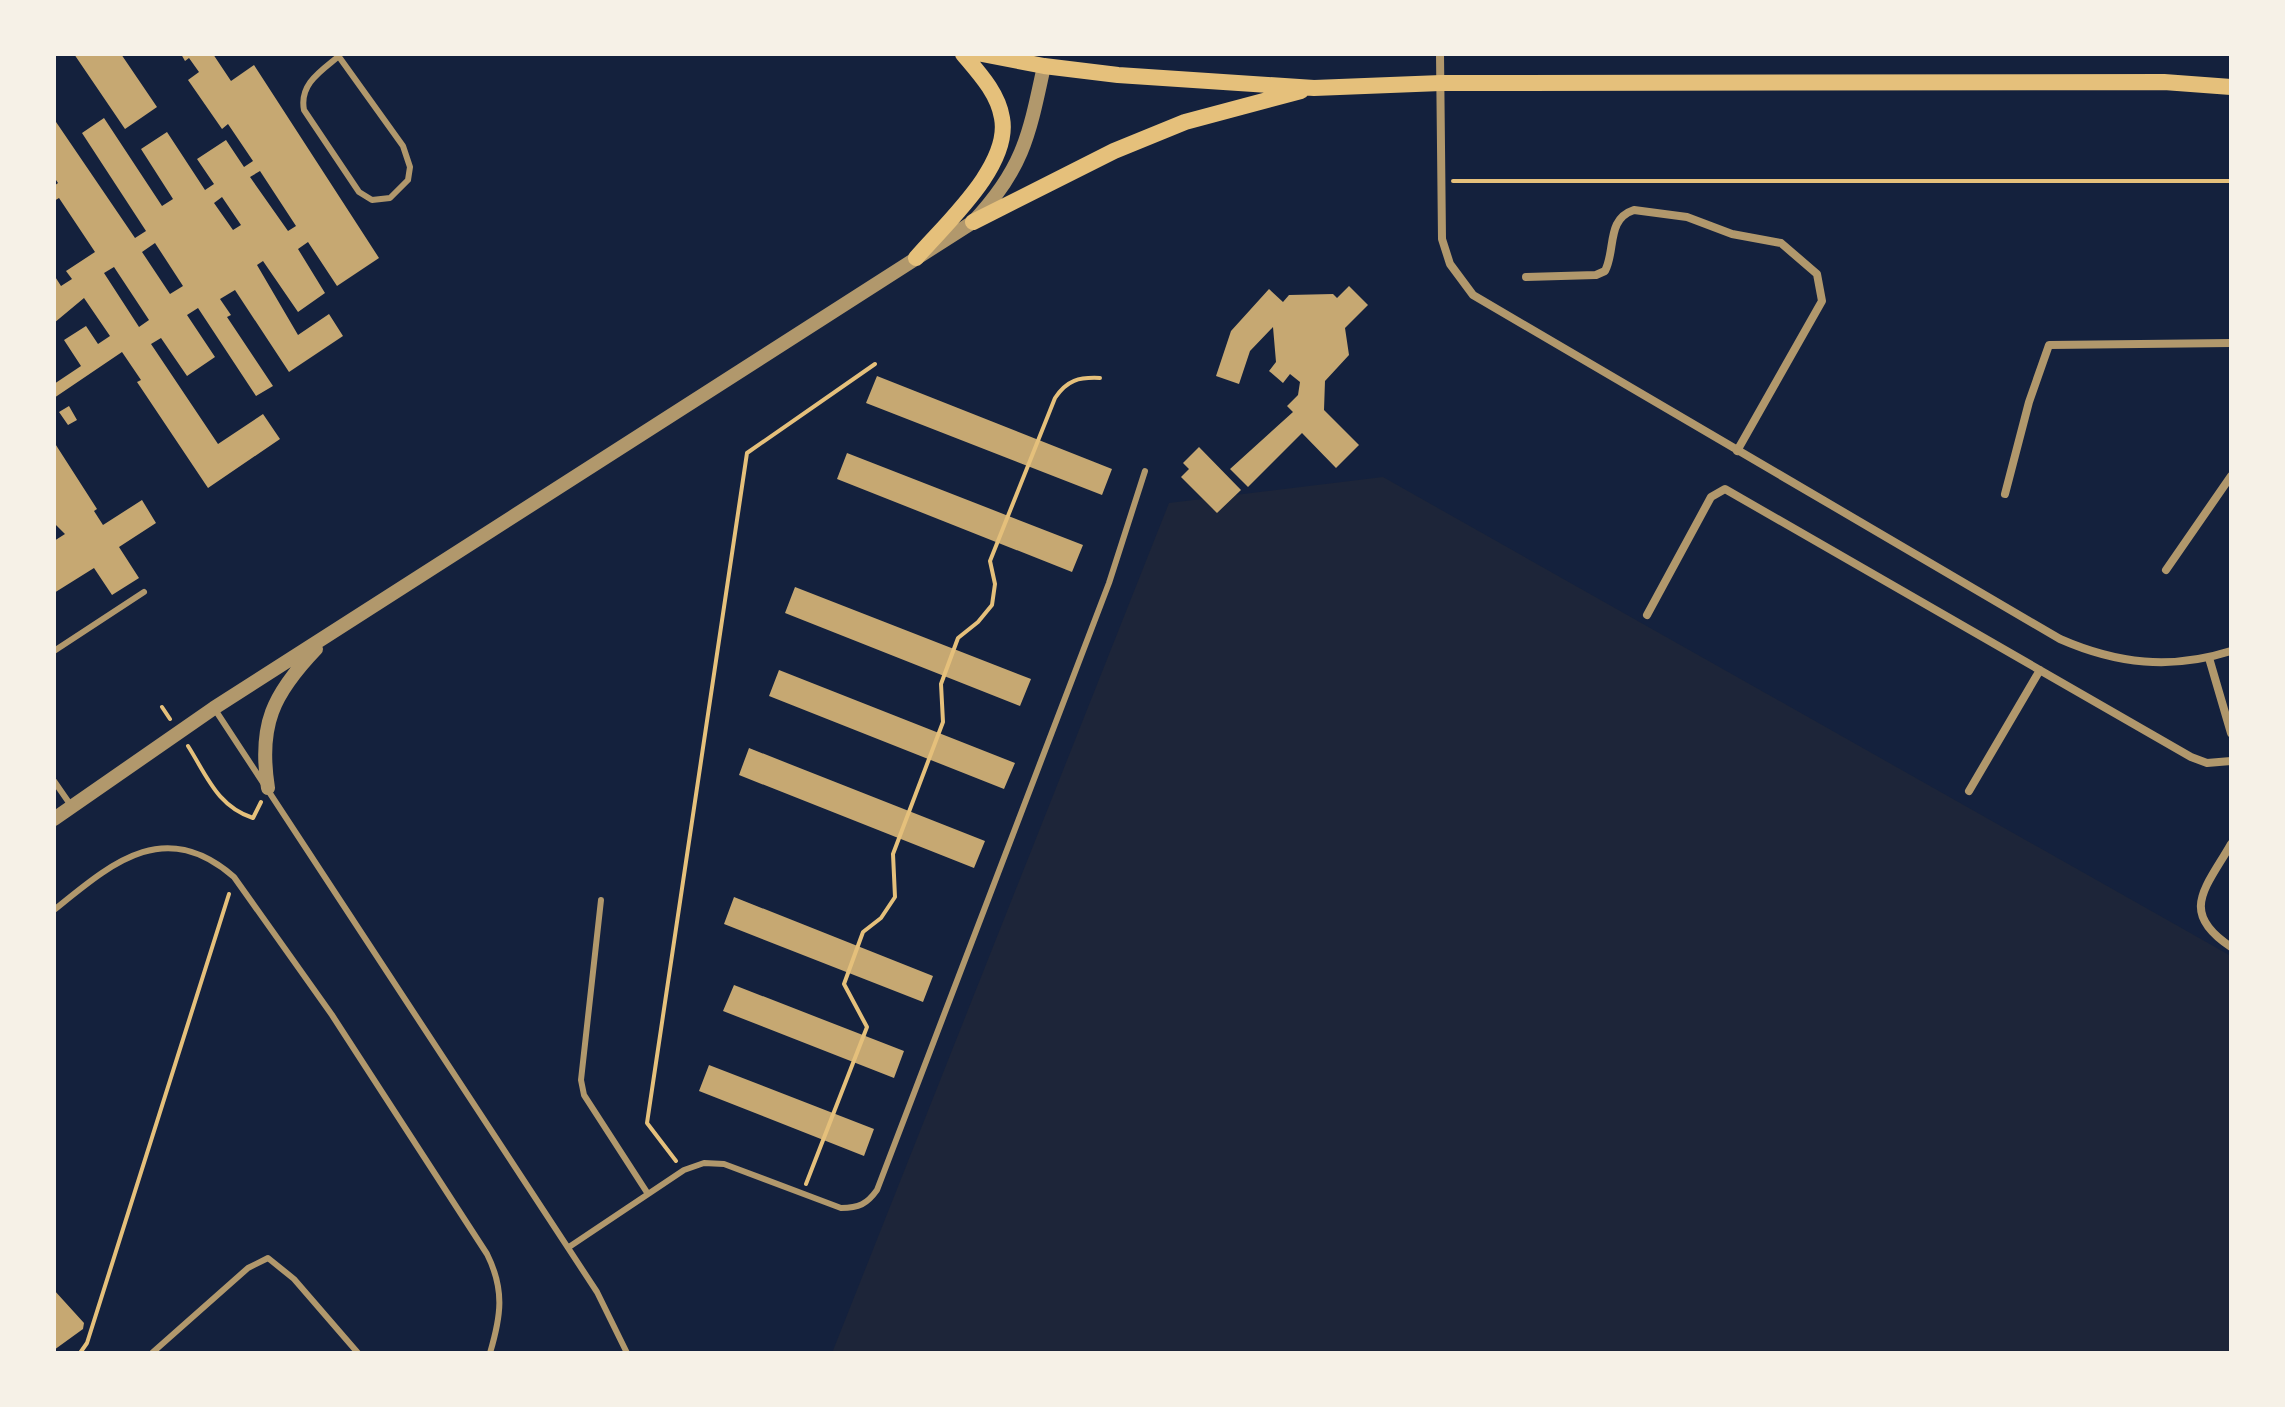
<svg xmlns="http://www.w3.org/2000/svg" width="2285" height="1407" font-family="Montserrat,sans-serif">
<rect width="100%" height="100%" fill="#14213d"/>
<!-- green -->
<path fill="#1d2539" d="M 1383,477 L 2231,956 L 2231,1353 L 832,1353 L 1169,503 Z"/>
<!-- building -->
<path fill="#c6a872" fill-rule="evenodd" d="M 74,54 L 121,54 L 157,107 L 125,129 Z
M 181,54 L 213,54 L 231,81 L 254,65 L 379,258 L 337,286 L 308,242 L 298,249 L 325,293 L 298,312 L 263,261 L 257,265 L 298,335 L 329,314 L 343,336 L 289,372 L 235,290 L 220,299 L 231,315 L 227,317 L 273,386 L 256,396 L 198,308 L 187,315 L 215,357 L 187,376 L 161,338 L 151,344 L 218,444 L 263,414 L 280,439 L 208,488 L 137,382 L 141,380 L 122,352 L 54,398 L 54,384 L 81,366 L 64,340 L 86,326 L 98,344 L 110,336 L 84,298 L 54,323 L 54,275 L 61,286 L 72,279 L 66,271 L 95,252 L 59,198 L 54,201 L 54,186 L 58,183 L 54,177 L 54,119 L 135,238 L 146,231 L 82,133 L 104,118 L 162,206 L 173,199 L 141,149 L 167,132 L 205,190 L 214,184 L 197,159 L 226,140 L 244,167 L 253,161 L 228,124 L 222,129 L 188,80 L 199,72 L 189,58 L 185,61 ZM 260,171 L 296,226 L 288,231 L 250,177 ZM 222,197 L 241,225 L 233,230 L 214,203 ZM 155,243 L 183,286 L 170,294 L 142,252 ZM 114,267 L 149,320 L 139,327 L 104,273 Z
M 1349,286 L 1368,305 L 1345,328 L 1349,355 L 1325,381 L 1324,410 L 1359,445 L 1336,468 L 1302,433 L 1248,487 L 1230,469 L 1293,412 L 1287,406 L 1298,395 L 1300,382 L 1290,374 L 1283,383 L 1269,371 L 1276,362 L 1273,327 L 1250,351 L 1239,384 L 1216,376 L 1231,331 L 1269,289 L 1283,302 L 1289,295 L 1333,294 L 1337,298 Z
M 877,376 L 1112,469 L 1102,495 L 866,403 Z
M 69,406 L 77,420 L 68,425 L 59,412 Z
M 54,442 L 97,509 L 94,511 L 103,525 L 142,500 L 156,523 L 119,547 L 139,578 L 112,595 L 94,568 L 54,593 L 54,541 L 65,534 L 54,523 Z
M 1199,447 L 1241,490 L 1217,513 L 1181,477 L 1189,469 L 1183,463 Z
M 847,453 L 1083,545 L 1072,572 L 837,479 Z
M 795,587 L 1031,679 L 1020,706 L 785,613 Z
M 779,670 L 1015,763 L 1004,789 L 769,696 Z
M 749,748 L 985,841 L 974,868 L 739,775 Z
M 734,897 L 933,976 L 923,1002 L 724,924 Z
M 734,985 L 904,1051 L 894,1078 L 723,1011 Z
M 709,1065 L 874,1129 L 864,1156 L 699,1091 Z
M 54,1290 L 84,1323 L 83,1329 L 54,1350 Z"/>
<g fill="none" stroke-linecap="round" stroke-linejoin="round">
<!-- path -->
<path stroke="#e5c07b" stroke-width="4" d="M 1453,181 L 2231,181
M 162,707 L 170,719
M 188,746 C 207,776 217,806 253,818 L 261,802
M 676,1161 L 647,1123 L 747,453 L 875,364
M 806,1184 L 867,1027 L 844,984 L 863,932 L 881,918 L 895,897 L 893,854 L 943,722 L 941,684 L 958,638 L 978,622 L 992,605 L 995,584 L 990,561 L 1055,398 C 1067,380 1079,377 1100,378
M 80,1353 L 87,1343 L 229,894"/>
<!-- service -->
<path stroke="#b1986c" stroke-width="6" d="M 337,54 L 403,146 L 410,167 L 408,180 L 390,198 L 372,200 L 359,192 L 304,110 C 299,84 321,71 339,56
M 54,651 L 144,592
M 214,708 L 597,1292 L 627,1353
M 54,781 L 72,807
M 601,900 L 581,1080 L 584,1095 L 648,1194
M 54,910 C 111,864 164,816 234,877 L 332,1015 L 487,1254 C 505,1290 501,1316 490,1353
M 569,1247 L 684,1170 L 704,1163 L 724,1164 L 841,1208 C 859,1208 867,1204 877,1190 L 1109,583 L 1145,471
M 152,1353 L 248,1268 L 268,1258 L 294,1279 L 358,1353"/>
<!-- minor -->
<path stroke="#b1986c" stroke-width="8" d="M 1440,54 L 1442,239 L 1450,264 L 1473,295 L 2060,639 C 2117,664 2171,670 2231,651
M 1526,277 L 1596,275 L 1605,271 C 1616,250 1606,219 1634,210 L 1687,217 L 1732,234 L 1781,243 L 1817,274 L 1822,301 L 1737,451
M 2005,494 L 2029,402 L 2049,345 L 2231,343
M 2166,570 L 2231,476
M 1647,615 L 1711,497 L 1725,489 L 2191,757 L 2207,763 L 2231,761
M 2209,658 L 2231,733
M 1969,791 L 2040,670
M 2231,844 C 2206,888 2178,912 2231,947"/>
<!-- tertiary -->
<path stroke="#b1986c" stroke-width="14" d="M 268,788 C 258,725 273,694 316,649
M 54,819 L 214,708 L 973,222 C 1023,169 1029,136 1044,66"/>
<!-- secondary -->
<path stroke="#e5c07b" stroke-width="16" d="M 982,54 L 1044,66 L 1118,75 L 1314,88 L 1441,83 L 2164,82 L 2231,87
M 973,222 L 1114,151 L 1185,122 L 1301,91
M 916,258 C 945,224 1011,166 1002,118 C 998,93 979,73 963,54"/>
</g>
<!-- border -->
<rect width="2285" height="1407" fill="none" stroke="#f6f1e7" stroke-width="112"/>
</svg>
